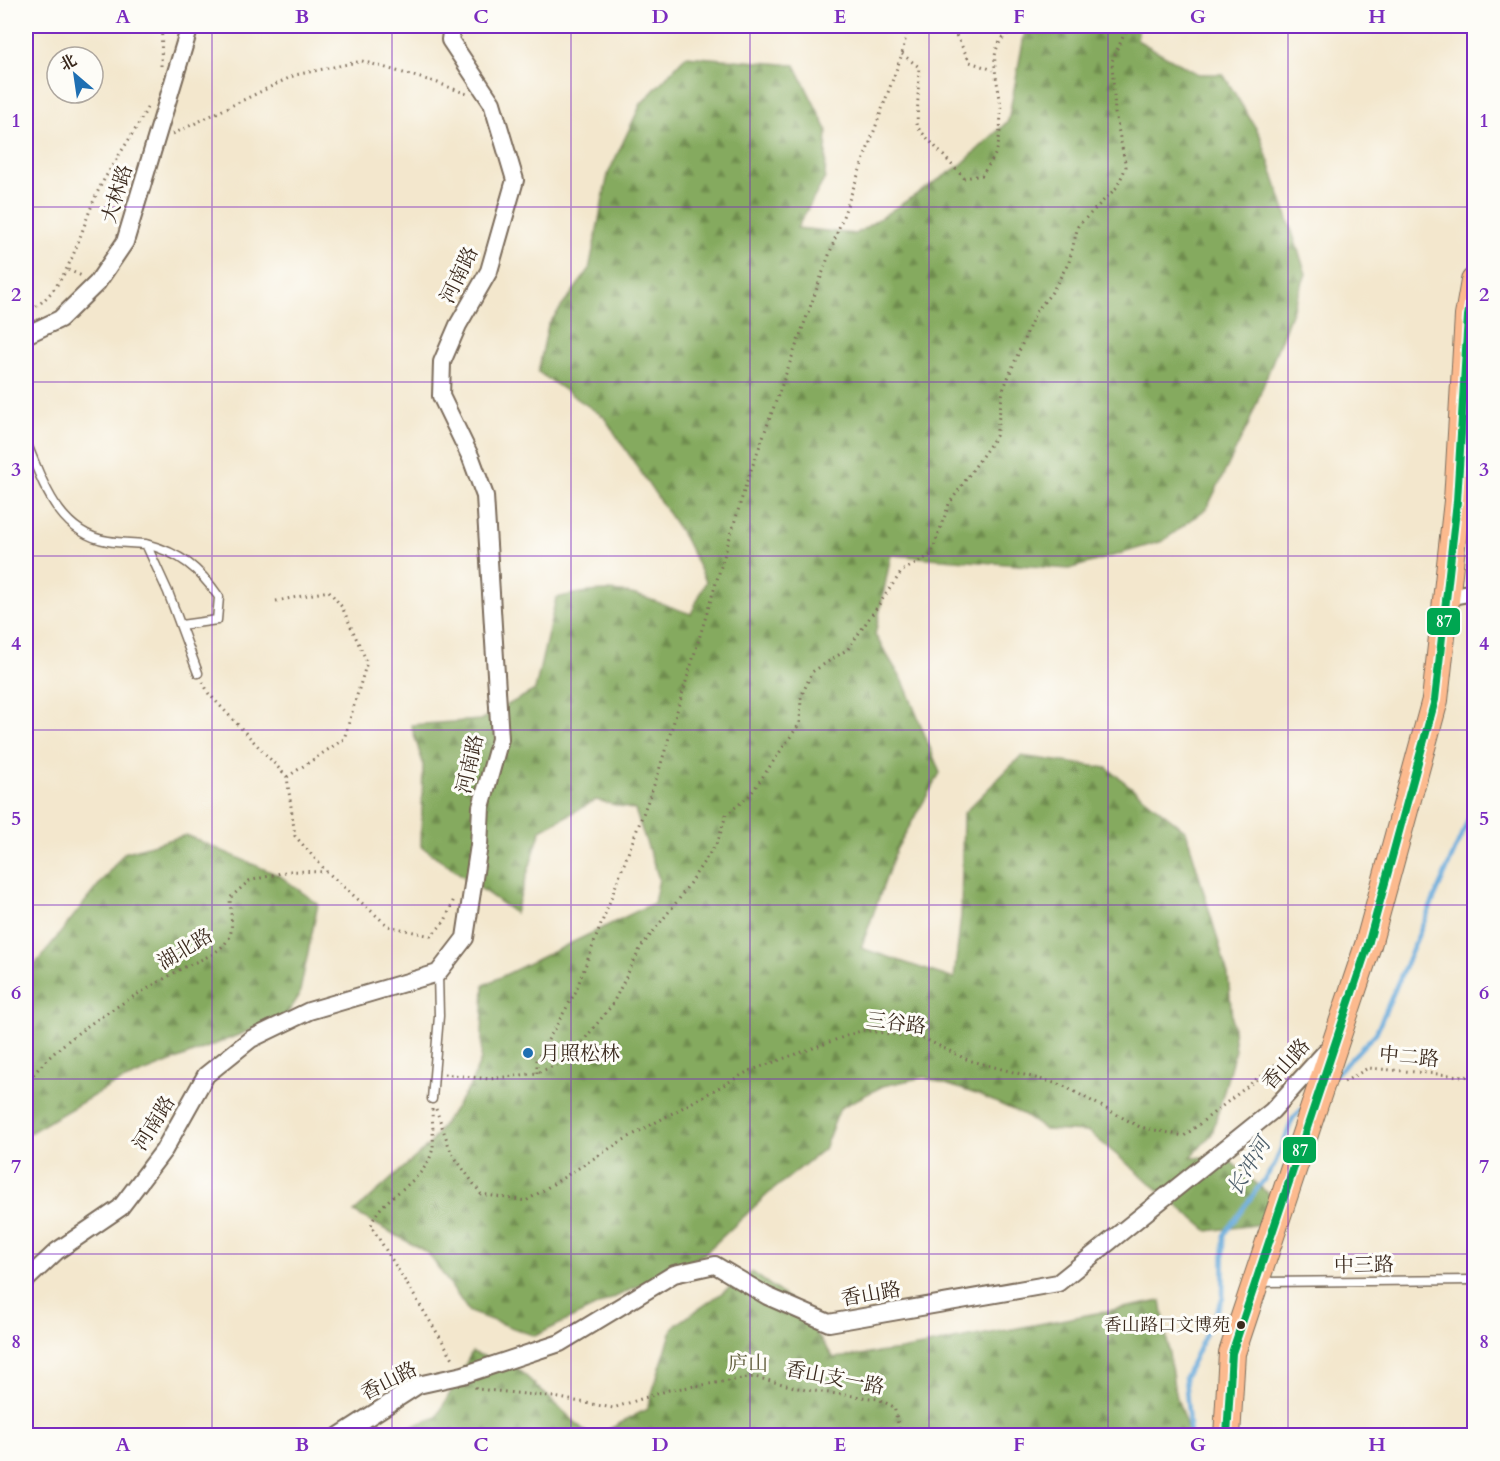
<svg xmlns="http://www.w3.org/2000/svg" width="1500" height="1461" font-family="Cardo,'Noto Serif SC',serif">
<defs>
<pattern id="forest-firs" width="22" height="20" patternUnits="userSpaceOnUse" patternTransform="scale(1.5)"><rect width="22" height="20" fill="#85aa5f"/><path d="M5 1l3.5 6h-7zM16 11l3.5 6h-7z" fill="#6e8b4e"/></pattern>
</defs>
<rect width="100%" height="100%" fill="#fdfcf7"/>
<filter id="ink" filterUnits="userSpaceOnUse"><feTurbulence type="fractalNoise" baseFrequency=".0167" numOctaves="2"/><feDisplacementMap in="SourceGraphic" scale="12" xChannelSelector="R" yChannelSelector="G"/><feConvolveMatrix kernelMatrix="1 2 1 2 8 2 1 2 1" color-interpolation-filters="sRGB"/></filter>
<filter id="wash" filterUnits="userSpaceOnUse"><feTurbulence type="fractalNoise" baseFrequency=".008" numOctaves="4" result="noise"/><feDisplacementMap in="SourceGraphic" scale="24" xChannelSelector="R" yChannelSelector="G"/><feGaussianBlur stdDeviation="1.35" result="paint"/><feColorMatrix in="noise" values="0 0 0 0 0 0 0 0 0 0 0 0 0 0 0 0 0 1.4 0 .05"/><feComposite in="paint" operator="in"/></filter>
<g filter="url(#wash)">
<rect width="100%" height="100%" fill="#f3e7cd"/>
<!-- forest -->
<path fill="url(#forest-firs)" stroke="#606a3e" stroke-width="1.5" d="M 1026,26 L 1139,26 L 1137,40 L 1198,74 L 1223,74 L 1260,135 L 1306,274 L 1249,423 L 1207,508 L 1163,541 L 1069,569 L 891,555 L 875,635 L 904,683 L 940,773 L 896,850 L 861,948 L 954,979 L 961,915 L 963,814 L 1021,756 L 1107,768 L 1186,831 L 1228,975 L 1235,1051 L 1212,1134 L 1190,1158 L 1224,1156 L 1271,1196 L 1262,1224 L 1208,1231 L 1089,1132 L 1045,1130 L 1020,1113 L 979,1095 L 924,1077 L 883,1086 L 840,1108 L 824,1149 L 768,1194 L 704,1254 L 535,1336 L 469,1312 L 428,1253 L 354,1212 L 429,1145 L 469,1088 L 481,1059 L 484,985 L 654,903 L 659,879 L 635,810 L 596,800 L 541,830 L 515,913 L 421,846 L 423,763 L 411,725 L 480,720 L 535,690 L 556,598 C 618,583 634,594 691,614 L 706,581 L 684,537 L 604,417 L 538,372 L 548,325 L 589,270 L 608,174 L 641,104 L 686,56 L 795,65 L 827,130 L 825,178 L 797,228 L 856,234 L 961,165 L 1008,121 Z
M 186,835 L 280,876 L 318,904 L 299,996 L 286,1016 L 110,1086 L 26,1135 L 26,976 L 124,853 Z
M 752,1272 L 792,1301 L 834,1358 L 901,1350 L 1161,1301 L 1175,1393 L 1190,1435 L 596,1436 L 647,1409 L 673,1327 Z
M 472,1352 L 517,1368 L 589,1435 L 383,1436 L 437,1417 Z"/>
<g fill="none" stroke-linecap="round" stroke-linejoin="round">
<!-- stream -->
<path stroke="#65a9da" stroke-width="4.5" d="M 1335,1075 L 1376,1033 L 1469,818 L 1474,813
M 1190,1436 L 1185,1377 L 1223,1298 L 1224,1235 L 1274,1166 L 1293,1118 L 1302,1109"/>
</g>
</g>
<g filter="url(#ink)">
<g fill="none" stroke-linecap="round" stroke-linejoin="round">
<defs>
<path id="service" d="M 26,442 C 43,482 58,533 108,541 C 120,543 133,543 146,544 L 168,592 L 198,673
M 146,544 C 180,553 199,568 219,597 L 217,620 L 181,625
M 432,1099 L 439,1016 L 438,973
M 1258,1282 L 1474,1280"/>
<path id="minor" d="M 26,335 L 60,319 L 97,283 L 125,242 L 190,26
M 1457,501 L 1474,521
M 1447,597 L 1474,592
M 26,1280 L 57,1251 L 120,1208 L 164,1150 L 206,1075 L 251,1039 L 309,1011 L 438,973 L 465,938 L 479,845 L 481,807 L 500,739 L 485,496 L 471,458 L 441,396 L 442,362 L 458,325 L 489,271 L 515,180 L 492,103 L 450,40 L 452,26
M 339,1436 L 418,1385 L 463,1375 L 560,1343 L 674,1274 L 715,1265 L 767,1296 L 829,1323 L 1058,1283 L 1272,1111 L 1330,1047"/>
<path id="primary" d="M 1227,1436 L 1232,1353 L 1368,945 L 1435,700 L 1457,501 L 1468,316 L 1474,281"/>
</defs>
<!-- service casing -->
<use href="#service" stroke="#7b6c5b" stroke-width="11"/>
<!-- minor casing -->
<use href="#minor" stroke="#7b6c5b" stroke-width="20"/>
<!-- primary casing -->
<use href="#primary" stroke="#7b6c5b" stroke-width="28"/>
<!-- path -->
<path stroke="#7b6c5b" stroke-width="3" stroke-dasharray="1.5 4.5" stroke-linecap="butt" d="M 961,26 L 955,33 L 970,62 L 993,70
M 902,54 L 919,67 L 917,127 L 964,178 L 982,175 C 987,167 996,156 998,146 C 1000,133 1002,113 1000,99 C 995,68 984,39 1024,26
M 161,66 L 162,26
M 173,134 L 295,75 L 362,61 L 438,83 L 467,94
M 68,270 L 82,276
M 26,313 C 72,288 78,232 99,189 C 114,160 134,135 148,106
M 276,601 L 329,591 L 342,607 L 367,662 L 344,739 L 287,777
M 203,682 L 209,694 L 287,777 L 295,836 L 327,872
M 537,1073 L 537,1059 L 575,993 L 657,777 L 747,481 L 902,54 L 908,26
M 444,1074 L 490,1079 L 537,1073 L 568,1060 L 612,1005 L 641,947 L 679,899 L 718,841 L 726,815 L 750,795 L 800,723 L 801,697 L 812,672 L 848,649 L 902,571 L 931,555 L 949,504 L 996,436 L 1003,390 L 1035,313 L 1052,292 L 1069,262 L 1078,226 L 1117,187 L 1126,167 L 1115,113 L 1112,61 L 1128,26
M 1344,1082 L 1368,1068 L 1474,1077
M 26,1084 C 62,1034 127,1001 179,970 C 197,960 218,956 229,938 C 234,929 230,908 230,898 L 249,881 L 289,871 L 327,872 L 388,926 L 431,936 L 445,921 L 454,899
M 432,1109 C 432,1121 434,1135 433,1147 C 427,1185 380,1193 371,1226 L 454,1360
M 436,1109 L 451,1152 L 481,1194 L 526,1201 L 620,1142 L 749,1071 L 863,1030 L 925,1039 L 968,1060 L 1062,1085 L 1140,1127 L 1184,1136 L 1281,1060 L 1304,1051
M 475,1387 L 477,1389 L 554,1397 L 613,1408 L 669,1390 L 755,1377 L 806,1390 L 878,1399 L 894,1407 L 901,1436"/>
<!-- service -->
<use href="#service" stroke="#fff" stroke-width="8"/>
<!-- minor -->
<use href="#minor" stroke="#fff" stroke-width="16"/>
<!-- primary -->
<use href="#primary" stroke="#fcba8e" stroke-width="26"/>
<defs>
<path id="bus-1" d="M 1227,1436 L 1232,1353 L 1368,945 L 1435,700 L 1457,501 L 1468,316 L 1474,281"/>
</defs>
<!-- bus-1 casing -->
<use href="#bus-1" stroke="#fdfcf7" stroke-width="12"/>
<!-- bus-1 -->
<use href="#bus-1" stroke="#00a651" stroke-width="8"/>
</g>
</g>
<!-- grid -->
<path fill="none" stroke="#7b2cbf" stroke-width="1.5" stroke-opacity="0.55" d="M 212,26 L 212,1436M 392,26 L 392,1436M 571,26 L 571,1436M 750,26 L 750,1436M 929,26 L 929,1436M 1108,26 L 1108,1436M 1288,26 L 1288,1436M 26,207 L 1474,207M 26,382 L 1474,382M 26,556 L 1474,556M 26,730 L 1474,730M 26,905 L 1474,905M 26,1079 L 1474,1079M 26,1254 L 1474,1254"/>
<!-- markers -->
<circle fill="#1f6fb2" stroke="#fdfcf7" stroke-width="2" cx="528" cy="1053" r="6"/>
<circle fill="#3b2a1e" stroke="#fdfcf7" stroke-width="2" cx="1241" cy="1325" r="5"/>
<g text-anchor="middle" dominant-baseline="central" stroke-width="6" stroke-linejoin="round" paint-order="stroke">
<!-- bus labels -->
<g font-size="18" fill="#3b2a1e" stroke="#fdfcf7" text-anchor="end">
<text x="1230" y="1325">香山路口文博苑</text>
</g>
<!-- street labels -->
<g font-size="20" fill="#3b2a1e" stroke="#fdfcf7">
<text transform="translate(117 194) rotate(-73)">大林路</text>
<text transform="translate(459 275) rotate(-64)">河南路</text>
<text transform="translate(470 764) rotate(-77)">河南路</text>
<text transform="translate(185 949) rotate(-31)">湖北路</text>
<text transform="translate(896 1023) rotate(7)">三谷路</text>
<text transform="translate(1409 1057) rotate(5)">中二路</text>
<text transform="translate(1286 1064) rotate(-48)">香山路</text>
<text transform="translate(154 1123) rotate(-58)">河南路</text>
<text transform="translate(1364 1265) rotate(-1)">中三路</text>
<text transform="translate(871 1294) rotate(-10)">香山路</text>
<text transform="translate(835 1378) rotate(11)">香山支一路</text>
<text transform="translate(389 1381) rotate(-27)">香山路</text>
</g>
<!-- poi labels -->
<g font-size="20" fill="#3b2a1e" stroke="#fdfcf7" text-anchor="start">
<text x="540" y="1053">月照松林</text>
</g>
<!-- park labels -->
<g font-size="20" fill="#5b5835" stroke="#fdfcf7">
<text x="748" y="1363">庐山</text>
</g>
<!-- water labels -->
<g font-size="21" font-style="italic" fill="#4c5d69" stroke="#fdfcf7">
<text transform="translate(1249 1167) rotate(-59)">长冲河</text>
</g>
</g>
<g stroke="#fdfcf7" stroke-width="2">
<rect x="1426" y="607" width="35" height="29" rx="6" fill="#00a651"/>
<rect x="1282" y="1136" width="35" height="28" rx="6" fill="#00a651"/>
</g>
<g font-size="16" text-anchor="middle" font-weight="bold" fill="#fff">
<text x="1444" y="627">87</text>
<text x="1300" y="1156">87</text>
</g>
<!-- margin -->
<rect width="1500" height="1461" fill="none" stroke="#fdfcf7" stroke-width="66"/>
<!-- north arrow -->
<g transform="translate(75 75) rotate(331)"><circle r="28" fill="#fdfcf7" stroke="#afa8a0" stroke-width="1.5"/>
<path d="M0-4.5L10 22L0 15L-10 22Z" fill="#1f6fb2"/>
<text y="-9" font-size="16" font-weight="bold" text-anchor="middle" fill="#3b2a1e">北</text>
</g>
<rect x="33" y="33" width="1434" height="1395" fill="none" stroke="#7b2cbf" stroke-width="2"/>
<g font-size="20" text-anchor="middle" font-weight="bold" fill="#7b2cbf">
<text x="123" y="23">A</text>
<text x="302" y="23">B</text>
<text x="481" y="23">C</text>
<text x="660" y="23">D</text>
<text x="840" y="23">E</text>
<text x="1019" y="23">F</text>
<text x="1198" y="23">G</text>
<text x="1377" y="23">H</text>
<text x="16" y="127">1</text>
<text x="1484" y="127">1</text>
<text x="16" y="301">2</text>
<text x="1484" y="301">2</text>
<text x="16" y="476">3</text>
<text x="1484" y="476">3</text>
<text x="16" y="650">4</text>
<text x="1484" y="650">4</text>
<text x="16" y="825">5</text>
<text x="1484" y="825">5</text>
<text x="16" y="999">6</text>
<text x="1484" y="999">6</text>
<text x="16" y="1173">7</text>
<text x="1484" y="1173">7</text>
<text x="16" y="1348">8</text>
<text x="1484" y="1348">8</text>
<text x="123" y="1451">A</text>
<text x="302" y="1451">B</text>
<text x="481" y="1451">C</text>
<text x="660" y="1451">D</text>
<text x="840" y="1451">E</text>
<text x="1019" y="1451">F</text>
<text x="1198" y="1451">G</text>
<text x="1377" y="1451">H</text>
</g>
</svg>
